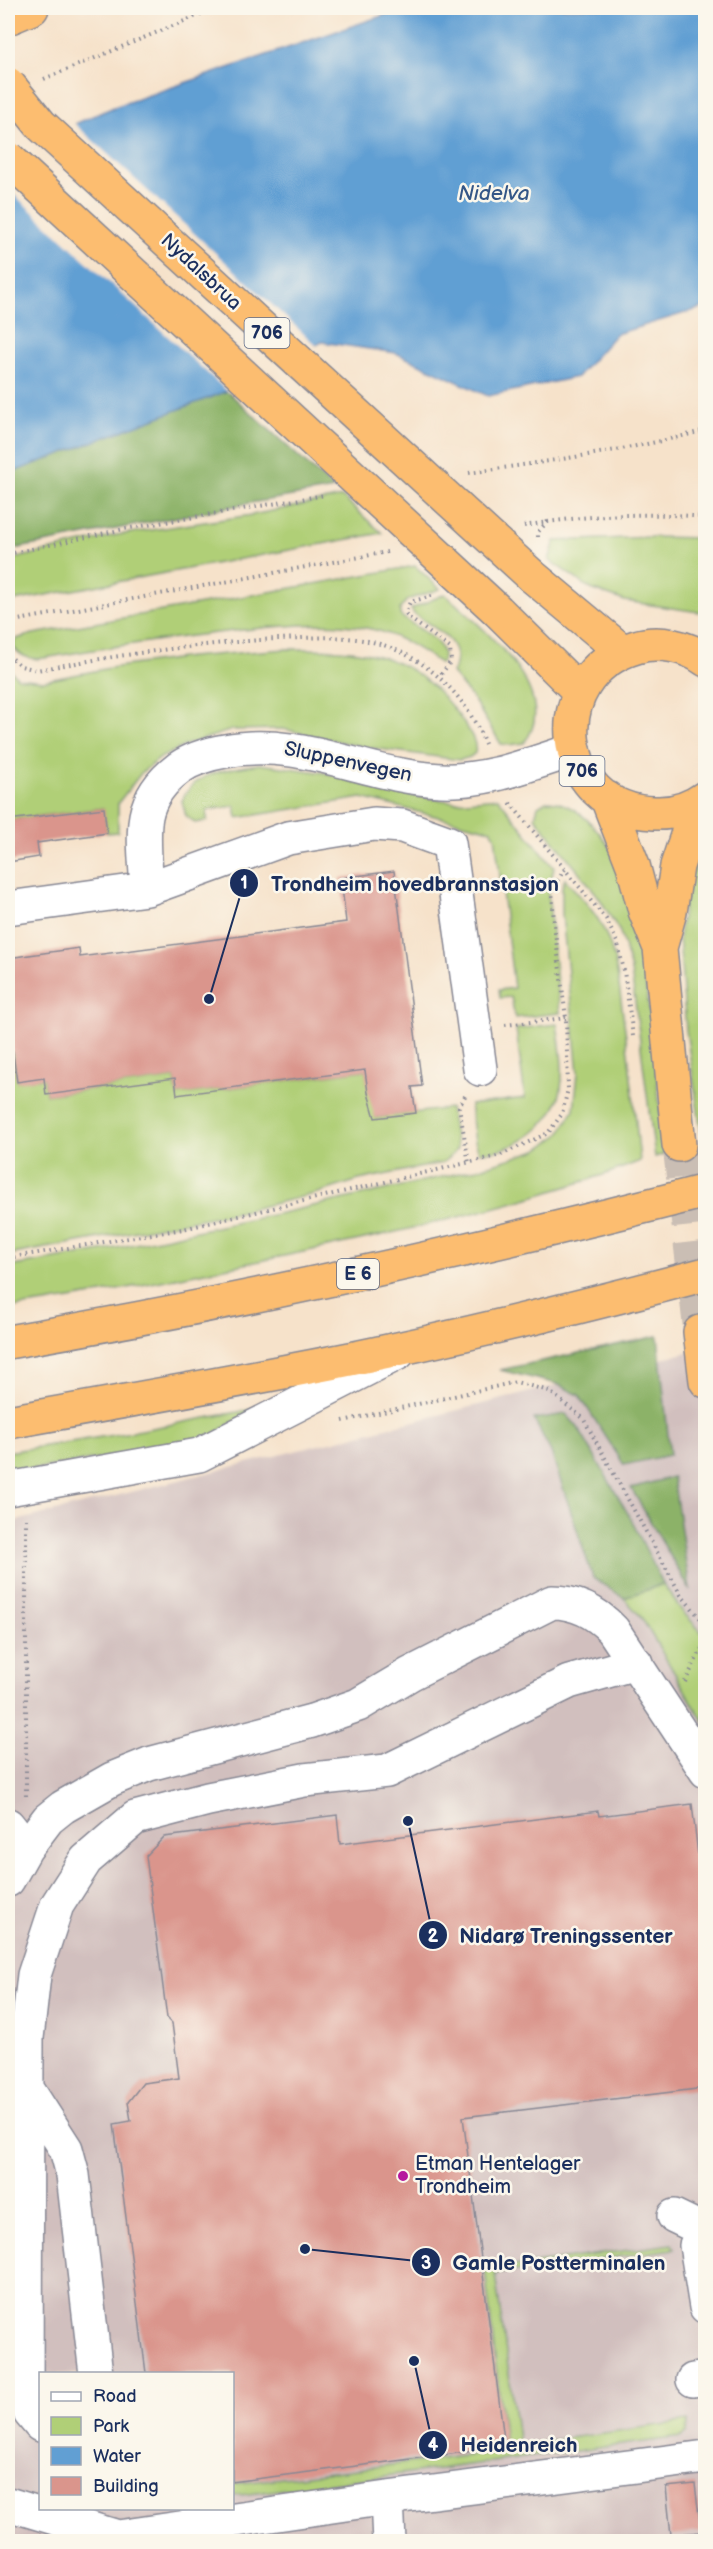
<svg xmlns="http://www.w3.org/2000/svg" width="713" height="2549" font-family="'Balsamiq Sans',sans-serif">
<rect width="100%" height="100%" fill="#fbf7ec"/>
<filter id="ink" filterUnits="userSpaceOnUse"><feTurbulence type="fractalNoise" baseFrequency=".0167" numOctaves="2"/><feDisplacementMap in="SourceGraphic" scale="12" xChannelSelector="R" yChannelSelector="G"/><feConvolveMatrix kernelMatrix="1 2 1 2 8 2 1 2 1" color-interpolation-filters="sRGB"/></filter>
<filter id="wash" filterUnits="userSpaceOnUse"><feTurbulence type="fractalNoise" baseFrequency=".008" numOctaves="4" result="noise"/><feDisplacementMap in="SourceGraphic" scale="24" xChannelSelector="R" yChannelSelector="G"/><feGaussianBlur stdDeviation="1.35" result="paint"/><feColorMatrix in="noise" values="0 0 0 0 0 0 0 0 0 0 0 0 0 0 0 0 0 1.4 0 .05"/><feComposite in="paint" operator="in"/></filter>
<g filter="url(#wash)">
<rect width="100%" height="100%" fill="#f6e2ca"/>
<!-- industrial -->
<path fill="#d1bfbe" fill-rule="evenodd" d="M 705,1348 L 705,2541 L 8,2542 L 8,1523 ZM 40,2374 L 232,2374 L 232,2508 L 40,2508 Z"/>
<!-- green -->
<path fill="#b0cf77" stroke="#667f6a" stroke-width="1.5" d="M 342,497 L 382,533 L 8,602 L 8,560 L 117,535 L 252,515 Z
M 651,537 L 705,538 L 705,613 L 625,601 L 591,589 L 549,560 L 555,541 Z
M 415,566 L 440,589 L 407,600 L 400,609 L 400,615 C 414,628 452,641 441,664 C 420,650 397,634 371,629 C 327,620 279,626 234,631 C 169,638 103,648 38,659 C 27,658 18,656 13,645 L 16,639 L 33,634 Z
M 445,594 C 478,625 565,692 524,743 L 509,745 L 501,744 L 473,699 L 452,673 C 467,641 436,630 414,614 L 411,609 Z
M 286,649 C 363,649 410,649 459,716 C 466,727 478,740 475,753 L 470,757 L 460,760 L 365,747 L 283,729 L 232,730 L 188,744 L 162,757 L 142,772 L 118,803 L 118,832 L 107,833 L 103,808 L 8,820 L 8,668 L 18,678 L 43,681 L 110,668 L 190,657 Z
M 259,764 L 326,773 L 383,791 L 455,802 L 498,798 L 554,868 L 548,892 L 560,1013 L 515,1018 L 511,997 L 500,998 L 499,990 L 514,988 L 495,836 L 491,830 L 362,798 L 237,818 L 235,806 L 207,810 L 207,821 L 196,823 L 186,816 L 182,801 C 193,771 231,769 259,764 Z
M 546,801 C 576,801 600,830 614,855 C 626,876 630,903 635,926 C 651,1000 656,1078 665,1154 L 655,1157 L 631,970 L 620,932 L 598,896 L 535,817 L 538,806 Z
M 705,844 L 706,1143 L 703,1144 L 686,1030 L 679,936 L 688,880 Z
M 565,879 C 579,895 595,911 604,930 C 617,957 619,986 623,1015 C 630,1064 635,1112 640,1161 C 605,1176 569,1186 532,1197 C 436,1225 338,1245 240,1265 C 162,1280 86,1299 8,1308 L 8,1267 L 107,1250 L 291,1211 L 477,1169 L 537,1150 L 559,1135 L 574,1109 L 578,1073 L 562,914 L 562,887 Z
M 557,1024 C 560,1045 564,1067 561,1089 C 555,1125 514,1153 479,1152 L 475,1141 L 470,1105 L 525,1098 L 516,1029 Z
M 8,1053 L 13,1053 L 17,1081 L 44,1078 L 46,1095 L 175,1078 L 177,1095 L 365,1070 L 372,1092 L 376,1118 L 450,1108 L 457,1148 L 454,1153 L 442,1163 L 359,1180 L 318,1193 L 239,1212 L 8,1255 Z
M 254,1409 L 200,1443 L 8,1473 L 8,1452 L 120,1434 Z
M 663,1584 L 682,1611 L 705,1636 L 705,1724 L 641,1617 L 624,1598 Z
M 672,2244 L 674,2249 L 495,2274 L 519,2445 L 688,2421 L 687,2434 L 682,2437 L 233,2496 L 233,2484 L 506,2451 L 485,2270 Z"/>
<!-- forest -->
<path fill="#8cb268" stroke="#547063" stroke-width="1.5" d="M 227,391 L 334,489 L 244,504 L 8,550 L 8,474 Z
M 658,1336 L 670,1455 L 624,1465 L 579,1395 L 557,1384 L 500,1370 Z
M 566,1414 L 577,1426 L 630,1517 L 663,1584 L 624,1598 L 593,1578 L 551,1452 L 534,1419 Z
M 673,1477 L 690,1590 L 631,1488 Z"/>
<!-- water -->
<path fill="#619fd3" stroke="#3e6798" stroke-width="1.5" d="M 405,8 L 705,8 L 705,307 L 616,334 L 577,377 L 488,396 L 396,353 L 322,342 L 227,391 L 8,474 L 8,153 L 114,107 Z"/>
<!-- pier -->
<path fill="#f6e2ca" d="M 73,121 L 76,125 L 318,347 L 229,393 L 8,189 L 8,150 Z"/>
<g id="blocks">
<!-- building -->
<path fill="#da958c" d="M 104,808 L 107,833 L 37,843 L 39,857 L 8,862 L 8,820 Z
M 394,871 L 422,1086 L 412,1087 L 416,1113 L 375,1118 L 368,1093 L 365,1070 L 177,1095 L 175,1078 L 46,1095 L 44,1078 L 17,1082 L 11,1040 L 8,1041 L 8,958 L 79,948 L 80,957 L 346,922 L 341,878 Z
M 692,1804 L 702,1889 L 705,1888 L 705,2088 L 463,2117 L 505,2447 L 232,2482 L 232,2373 L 146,2373 L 114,2124 L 131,2121 L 128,2102 L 143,2083 L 179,2078 L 172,2023 L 167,2018 L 146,1856 L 164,1837 L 337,1815 L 340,1844 L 598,1811 L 599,1816 Z
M 695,2484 L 701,2532 L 671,2535 L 666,2487 Z"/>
</g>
</g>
<g filter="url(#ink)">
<use href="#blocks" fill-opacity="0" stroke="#888894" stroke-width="1.5"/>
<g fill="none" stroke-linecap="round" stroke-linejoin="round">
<!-- highway-tunnel -->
<path stroke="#cabeb4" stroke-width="33" stroke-dasharray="33 16" stroke-linecap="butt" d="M 679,1145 L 700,1332"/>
<defs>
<path id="minor" d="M 147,889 C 146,866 142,838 146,816 C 150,796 163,780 179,768 C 193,758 208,754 225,751 C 301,736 367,777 441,780 C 487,782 530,764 574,750
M 8,908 L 147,889 L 288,838 L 374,824 L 402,826 L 449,843 L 480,1069
M 8,1489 L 199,1455 L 398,1353
M 8,1825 L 26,1848
M 8,1880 L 26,1848 L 48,1819 L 63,1807 L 112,1779 L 149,1764 L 312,1721 L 358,1705 L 410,1674 L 552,1602 C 577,1602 596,1612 613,1630 L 706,1771
M 28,2090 L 66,2149 L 73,2175 L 96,2374
M 674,2216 L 703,2230
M 706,2229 L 696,2245 L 706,2307
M 693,2380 L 706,2378
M 40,2425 L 30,2413 L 26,2399 L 27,2038 L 34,1975 L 57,1905 L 86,1860 L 135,1818 L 208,1799 L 304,1780 L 387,1771 L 569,1682 L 636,1663
M 387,2498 L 389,2542
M 8,2504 L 118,2537 L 387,2498 L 706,2457"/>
<path id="highway" d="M 8,18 L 32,8
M 532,576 L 622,651
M 498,611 L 579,691
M 706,660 C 687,646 658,640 636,647 C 541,675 555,810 654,813 C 672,814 691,808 706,797
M 607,798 L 633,865 L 645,911 L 660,948 L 679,1145
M 660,948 L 670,912 L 677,866 L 698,802
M 700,1332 L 706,1381
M 8,1342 C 242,1302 475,1250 706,1191
M 8,1422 C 115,1403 223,1384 330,1363 C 456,1338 581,1307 706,1274"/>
</defs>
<!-- minor casing -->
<use href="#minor" stroke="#888894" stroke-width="36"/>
<!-- highway casing -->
<use href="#highway" stroke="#888894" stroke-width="36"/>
<!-- path -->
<path stroke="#888894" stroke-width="4" stroke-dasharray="1.5 4.5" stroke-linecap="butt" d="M 44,79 L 216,8
M 469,473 C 548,461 628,451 706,430
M 524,526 C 583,515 646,512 706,517
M 538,537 L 538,532 L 548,521
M 8,554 L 124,529 L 325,495
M 432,596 L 410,602 L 405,613 L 408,617 L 450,648 L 451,661 L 439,677
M 8,622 L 387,552
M 8,655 L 21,666 L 37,670 C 117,655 196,644 276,639 C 311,638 347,634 380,644 C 429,659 467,697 485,744
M 510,803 L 606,919 L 618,944 L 624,971 L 633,1036
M 505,1025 L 566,1018
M 465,1096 L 459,1107 L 469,1163
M 8,1258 L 183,1229 L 501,1155 L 548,1133 L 562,1114 L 568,1089 L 566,1018 L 554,924 L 552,889 L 565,869
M 343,1421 L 516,1382 L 549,1391 L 583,1418 L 681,1595 L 706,1625
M 685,1682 L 706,1640
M 26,1796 L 26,1519"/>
<!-- minor -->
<use href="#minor" stroke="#fff" stroke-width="33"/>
<!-- highway -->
<use href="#highway" stroke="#fcbd6f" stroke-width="33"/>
<defs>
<path id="highway-bridge" d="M 8,84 L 41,125 L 532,576
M 8,158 L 498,611"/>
</defs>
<!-- highway-bridge casing -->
<use href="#highway-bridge" stroke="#888894" stroke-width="36" stroke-linecap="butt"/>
<!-- highway-bridge -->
<use href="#highway-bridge" stroke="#fcbd6f" stroke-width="33"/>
</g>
</g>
<!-- markers -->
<circle fill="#b5179e" stroke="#fbf7ec" stroke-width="2" cx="403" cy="2176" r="6"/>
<g text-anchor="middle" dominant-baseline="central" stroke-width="5" stroke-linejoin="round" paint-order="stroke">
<!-- shield labels -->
<g fill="#fbf7ec" stroke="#5e6b89" stroke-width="1.5">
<rect x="244.5" y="318" width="45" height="30" rx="4.5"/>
<rect x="559.5" y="756" width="45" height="30" rx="4.5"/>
<rect x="337" y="1259" width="42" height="30" rx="4.5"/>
</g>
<g font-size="18" font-weight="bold" fill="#1b2f5e">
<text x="267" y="333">706</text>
<text x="582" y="771">706</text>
<text x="358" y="1274">E 6</text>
</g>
<!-- street labels -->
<g font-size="20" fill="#1b2f5e" stroke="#fbf7ec">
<text transform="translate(201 272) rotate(43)">Nydalsbrua</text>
<text transform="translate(348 762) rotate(12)">Sluppenvegen</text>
</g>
<!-- poi labels -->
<g font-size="20" fill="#1b2f5e" stroke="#fbf7ec" text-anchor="start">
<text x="415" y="2164">Etman Hentelager<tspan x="415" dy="23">Trondheim</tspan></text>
</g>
<!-- water labels -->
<g font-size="21" font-style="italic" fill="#345687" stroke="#fbf7ec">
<text x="494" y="193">Nidelva</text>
</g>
</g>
<!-- callouts -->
<path fill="none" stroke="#1b2f5e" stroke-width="2" d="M209 999L244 883M408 1821L433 1935M305 2249L426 2262M414 2361L433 2445"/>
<g fill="#1b2f5e" stroke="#fbf7ec" stroke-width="2">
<circle cx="209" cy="999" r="6"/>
<circle cx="408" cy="1821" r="6"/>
<circle cx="305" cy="2249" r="6"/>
<circle cx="414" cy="2361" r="6"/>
<circle cx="244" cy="883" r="15"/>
<circle cx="433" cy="1935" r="15"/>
<circle cx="426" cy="2262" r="15"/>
<circle cx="433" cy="2445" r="15"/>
</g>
<g font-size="18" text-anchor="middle" font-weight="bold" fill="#fff">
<text x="244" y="889">1</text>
<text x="433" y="1942">2</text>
<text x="426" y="2269">3</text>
<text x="433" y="2451">4</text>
</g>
<g font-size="21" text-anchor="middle" font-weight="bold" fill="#1b2f5e" stroke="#fbf7ec" stroke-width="5" stroke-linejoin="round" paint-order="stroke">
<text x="415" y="891">Trondheim hovedbrannstasjon</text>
<text x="566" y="1943">Nidarø Treningssenter</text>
<text x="559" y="2270">Gamle Postterminalen</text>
<text x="519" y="2452">Heidenreich</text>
</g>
<!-- margin -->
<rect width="713" height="2549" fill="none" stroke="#fbf7ec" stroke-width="30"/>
<!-- legend -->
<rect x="39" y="2372" width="195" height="138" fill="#fbf7ec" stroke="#a1a7b3" stroke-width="1.5"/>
<rect x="51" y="2392" width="30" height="9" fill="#ffffff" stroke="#a1a7b3" stroke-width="1.5"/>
<text x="93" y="2402" font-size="18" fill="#1b2f5e">Road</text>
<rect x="51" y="2417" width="30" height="18" fill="#b0cf77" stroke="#a1a7b3" stroke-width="1.5"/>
<text x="93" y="2432" font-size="18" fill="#1b2f5e">Park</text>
<rect x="51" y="2447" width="30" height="18" fill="#619fd3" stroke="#a1a7b3" stroke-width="1.5"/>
<text x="93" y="2462" font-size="18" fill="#1b2f5e">Water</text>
<rect x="51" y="2477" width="30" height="18" fill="#da958c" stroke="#a1a7b3" stroke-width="1.5"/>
<text x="93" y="2492" font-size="18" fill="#1b2f5e">Building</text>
</svg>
